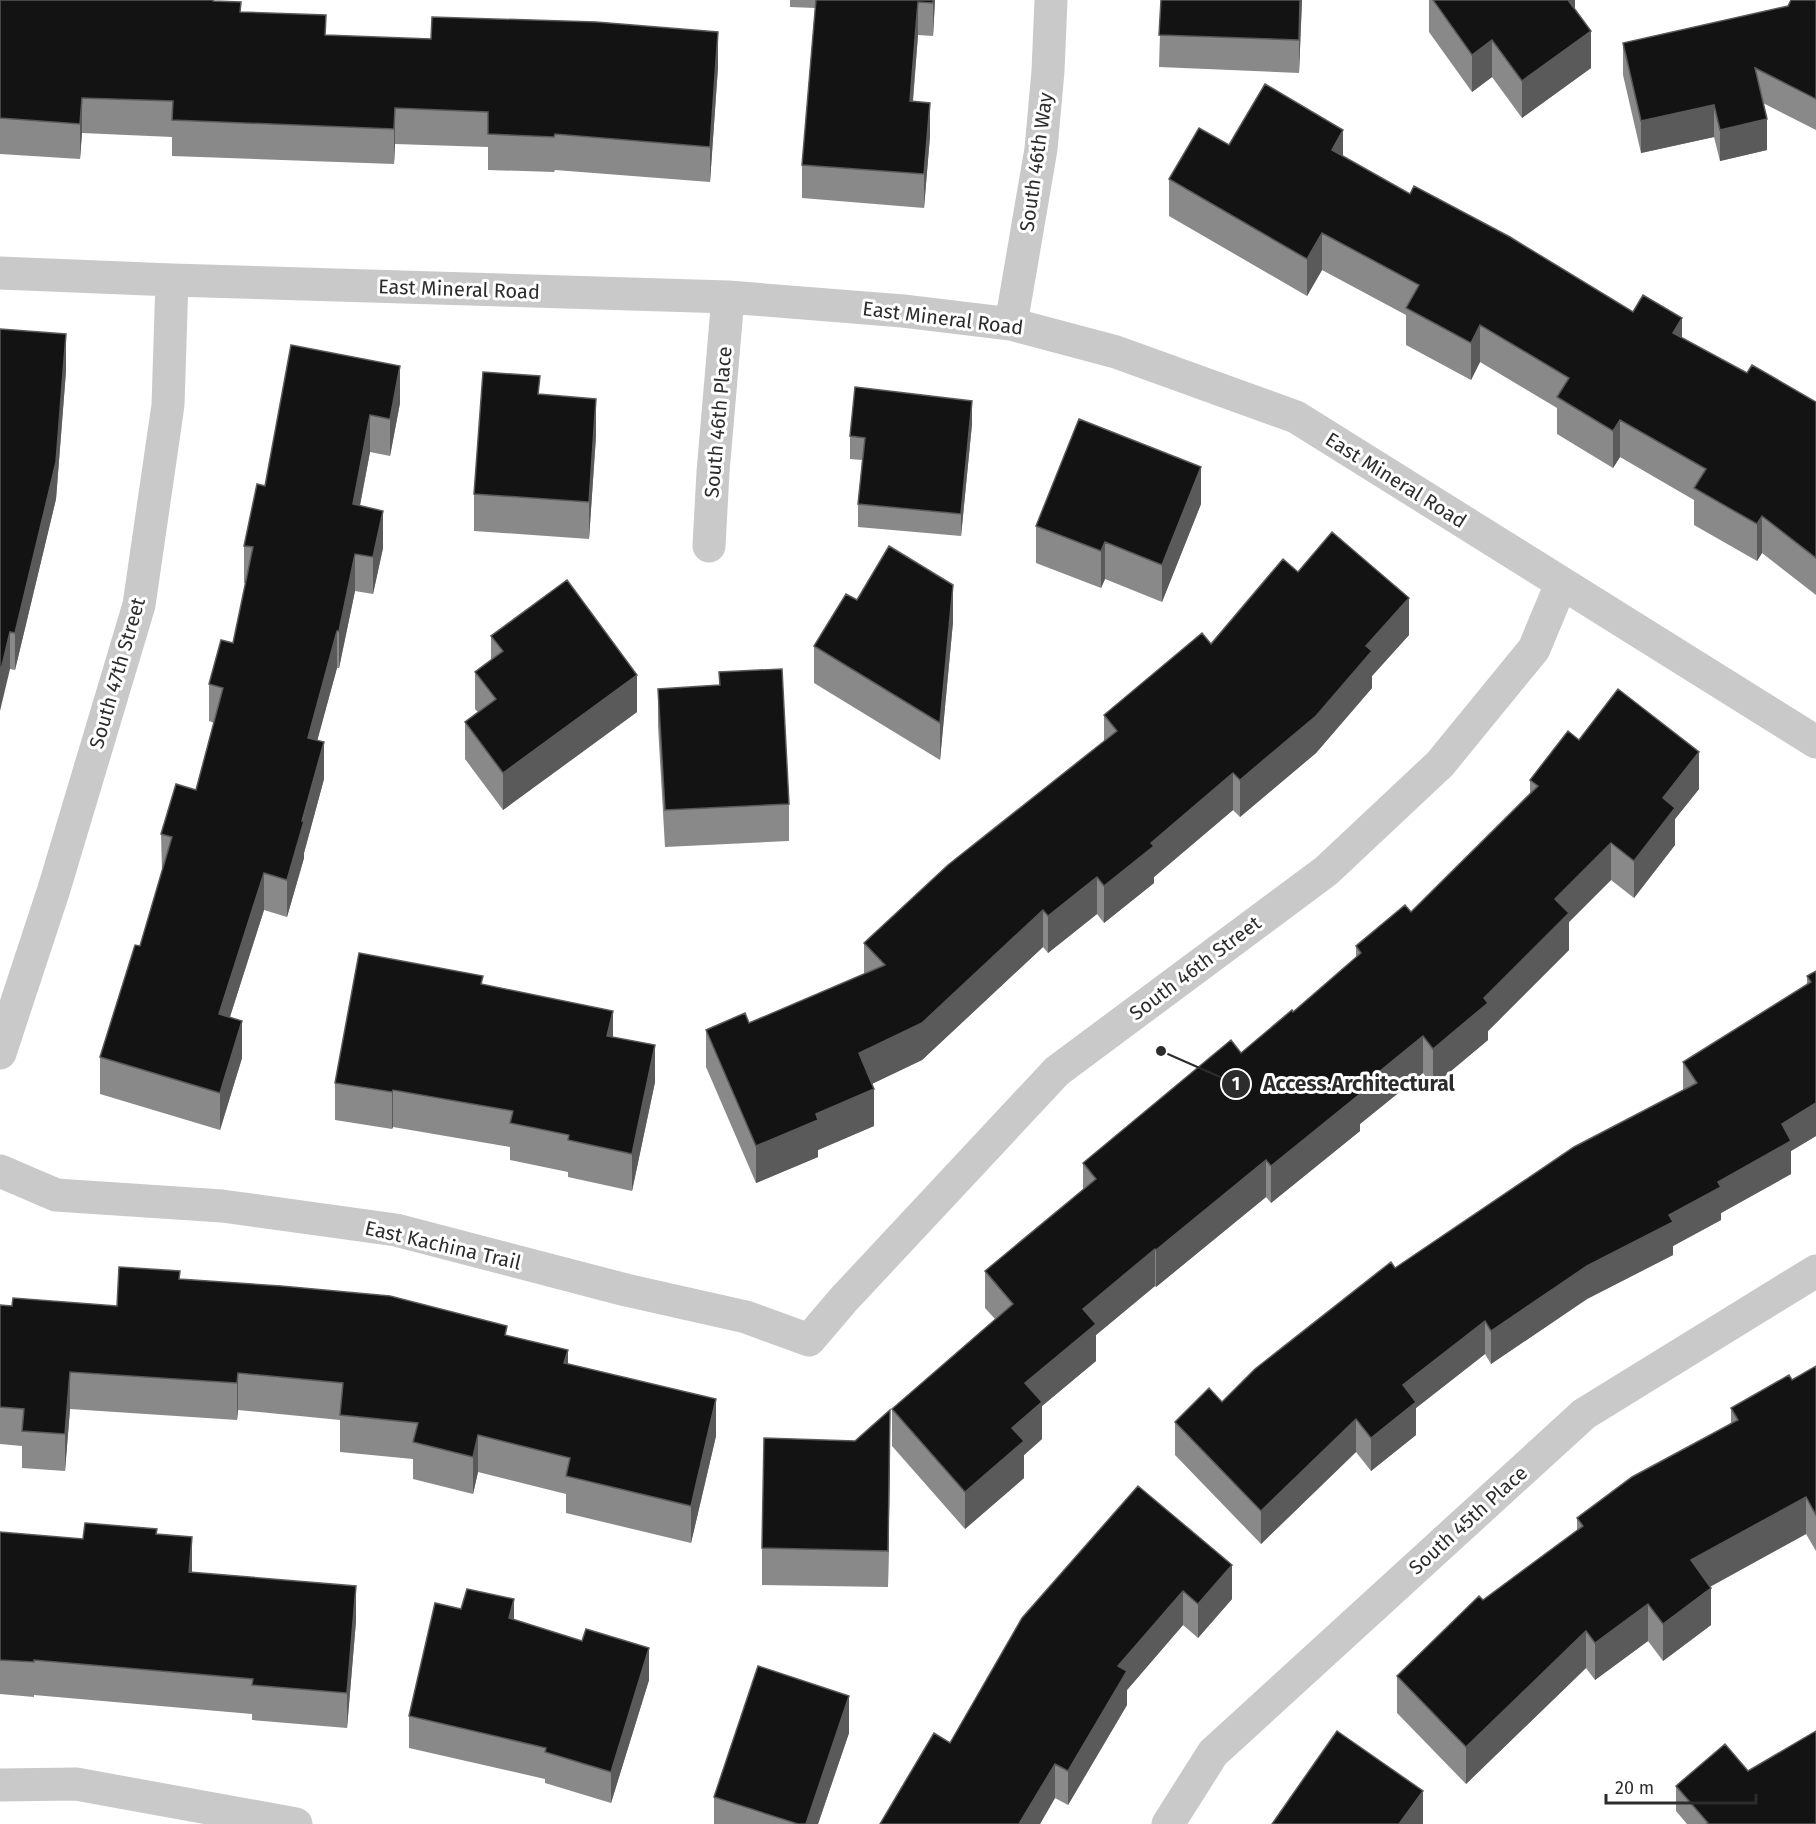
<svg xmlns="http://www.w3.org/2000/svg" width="1816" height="1824" font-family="'Fira Sans',sans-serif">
<rect width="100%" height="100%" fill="#fff"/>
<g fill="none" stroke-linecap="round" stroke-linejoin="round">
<!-- minor -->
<path stroke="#c9c9c9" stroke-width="33" d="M 0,273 L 172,280 L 728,297 L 903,311 L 1011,324 L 1116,352 L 1296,417 L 1816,742
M 1011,324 L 1041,149 L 1048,71 L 1051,0
M 709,546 L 713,472 L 728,297
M 0,1053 L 54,889 L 139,605 L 168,405 L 172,280
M 0,1171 L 56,1195 L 222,1206 L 396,1230 L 626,1290 L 746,1317 L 809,1340 L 844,1299 L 1057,1071 L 1326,871 L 1440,764 L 1534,649 L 1561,584
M 0,1785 L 76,1784 L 296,1824
M 1168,1824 L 1213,1753 L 1584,1414 L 1816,1271"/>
</g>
<!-- wall -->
<path fill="#898989" d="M 0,0 L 214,0 L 214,1 L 241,12 L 326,35 L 718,67 L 710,182 L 555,170 L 554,172 L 488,170 L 488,147 L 395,144 L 394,164 L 172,156 L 172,137 L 82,133 L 80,159 L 0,154 Z
M 790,0 L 935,0 L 933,36 L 918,35 L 913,102 L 930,136 L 924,208 L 802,198 L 802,165 L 815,8 L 790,7 Z
M 1161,0 L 1302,0 L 1299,73 L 1159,67 Z
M 1429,0 L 1575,0 L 1575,9 L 1591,68 L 1522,118 L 1492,77 L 1472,92 L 1429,32 Z
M 1816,0 L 1816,130 L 1763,103 L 1767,150 L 1720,161 L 1714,137 L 1641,153 L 1623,75 L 1623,43 Z
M 1229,145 L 1343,157 L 1410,194 L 1633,312 L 1747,373 L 1816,402 L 1816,595 L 1762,553 L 1757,561 L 1694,525 L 1694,500 L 1620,457 L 1613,468 L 1557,434 L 1557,408 L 1480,362 L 1471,380 L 1406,345 L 1406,315 L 1322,270 L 1307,296 L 1169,216 L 1169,179 Z
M 0,329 L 66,371 L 56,499 L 15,670 L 10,669 Z
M 291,345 L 400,403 L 390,456 L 370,452 L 360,506 L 383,548 L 373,594 L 355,591 L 339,668 L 337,668 L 317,740 L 324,779 L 304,853 L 304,858 L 287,917 L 264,910 L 230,1017 L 242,1058 L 220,1130 L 100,1094 L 100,1057 L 140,946 L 162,871 L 161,834 L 196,790 L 214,723 L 209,721 L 209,684 L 233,643 L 246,583 L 244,583 L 244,546 L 265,486 Z
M 972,424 L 961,536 L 858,527 L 858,504 L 862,460 L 850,459 L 850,436 Z
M 596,436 L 589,539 L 474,531 L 474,494 Z
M 1201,504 L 1162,602 L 1105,579 L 1101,588 L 1036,563 L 1036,526 Z
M 1298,572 L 1409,635 L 1372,676 L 1372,688 L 1316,753 L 1240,817 L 1233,810 L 1154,877 L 1154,883 L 1104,923 L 1097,914 L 1048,953 L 1043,947 L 922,1060 L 872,1084 L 874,1126 L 818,1150 L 818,1157 L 756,1183 L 706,1067 L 706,1030 L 749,1023 L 864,974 L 864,943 L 1104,742 L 1104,715 L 1211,644 Z
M 953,622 L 940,760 L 814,683 L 814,646 Z
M 491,636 L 637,712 L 503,810 L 465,759 L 465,722 L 478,712 L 475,709 L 475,672 L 491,660 Z
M 719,672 L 789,804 L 789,841 L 665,847 L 658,726 L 658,689 L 719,685 Z
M 1579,740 L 1699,789 L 1675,819 L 1675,845 L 1634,898 L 1611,880 L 1569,922 L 1569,950 L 1488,1031 L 1488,1040 L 1433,1086 L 1423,1073 L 1360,1124 L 1360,1131 L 1271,1203 L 1266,1197 L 1156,1287 L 1155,1286 L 1096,1335 L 1096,1361 L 1042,1406 L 1042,1439 L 1024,1455 L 1024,1478 L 965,1529 L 892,1446 L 892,1409 L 995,1319 L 985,1308 L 985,1271 L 1083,1190 L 1083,1163 L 1241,1053 L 1293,1012 L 1356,958 L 1356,946 L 1411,912 L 1530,794 L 1530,780 Z
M 1816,971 L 1816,1136 L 1791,1151 L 1791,1174 L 1721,1213 L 1721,1220 L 1673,1246 L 1673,1255 L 1587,1299 L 1491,1364 L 1485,1354 L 1416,1408 L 1416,1435 L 1371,1471 L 1356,1452 L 1261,1544 L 1175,1455 L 1175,1422 L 1222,1402 L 1395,1268 L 1683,1090 L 1683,1062 L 1807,985 L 1807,976 Z
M 483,984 L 613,1037 L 655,1082 L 632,1191 L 568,1177 L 568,1172 L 510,1160 L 510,1147 L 393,1127 L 392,1129 L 335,1120 L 335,1083 Z
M 180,1279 L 507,1336 L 568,1364 L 716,1436 L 691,1543 L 566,1513 L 566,1494 L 478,1472 L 473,1494 L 413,1479 L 413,1459 L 340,1452 L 340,1420 L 238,1410 L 237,1420 L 70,1409 L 65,1471 L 22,1468 L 22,1446 L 0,1444 L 0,1305 L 12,1306 L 117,1306 Z
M 1816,1366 L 1816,1551 L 1806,1534 L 1710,1587 L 1711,1625 L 1663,1661 L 1648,1641 L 1595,1680 L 1586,1668 L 1466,1784 L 1397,1713 L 1397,1676 L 1483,1600 L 1577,1531 L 1577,1518 L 1731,1423 L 1731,1408 L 1792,1380 Z
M 890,1447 L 888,1587 L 762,1585 L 762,1548 Z
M 1138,1486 L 1232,1599 L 1198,1638 L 1183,1625 L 1127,1690 L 1127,1705 L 1068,1805 L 1055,1798 L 1040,1824 L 880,1824 L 950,1743 Z
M 0,1532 L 83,1539 L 157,1534 L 192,1572 L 356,1621 L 347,1728 L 252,1720 L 252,1714 L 34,1695 L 34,1697 L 0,1694 Z
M 461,1609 L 514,1620 L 649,1680 L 611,1803 L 545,1783 L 545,1779 L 409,1748 L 409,1716 Z
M 849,1733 L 818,1824 L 714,1824 L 714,1797 Z
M 1748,1771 L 1816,1824 L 1687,1824 L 1676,1811 L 1676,1786 Z"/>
<!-- shaded-wall -->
<path fill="#5a5a5a" d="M 933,0 L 935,0 L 933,36 Z
M 1300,0 L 1302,0 L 1299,73 L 1299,40 Z
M 1558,0 L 1575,0 L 1575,10 Z
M 918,2 L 918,35 L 910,134 L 910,101 Z
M 1591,31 L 1591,68 L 1522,118 L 1522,81 Z
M 718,32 L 718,67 L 710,182 L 710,147 Z
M 1492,40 L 1492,77 L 1472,92 L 1472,55 Z
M 82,98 L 82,133 L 80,159 L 80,124 Z
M 930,103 L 930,136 L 924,208 L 924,174 Z
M 1714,105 L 1714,137 L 1641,153 L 1641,121 Z
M 395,108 L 395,144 L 394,164 L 394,129 Z
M 1767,119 L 1767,150 L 1720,161 L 1720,130 Z
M 1343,130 L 1343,167 L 1332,150 Z
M 1322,233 L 1322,270 L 1307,296 L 1307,259 Z
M 1682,318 L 1682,355 L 1673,333 Z
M 1480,325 L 1480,362 L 1471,380 L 1471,343 Z
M 66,334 L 66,371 L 56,499 L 15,670 L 15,633 Z
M 400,366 L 400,403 L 390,456 L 390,419 Z
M 596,399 L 596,436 L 589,539 L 589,502 Z
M 972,401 L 972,424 L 961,536 L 961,514 Z
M 370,415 L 370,452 L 353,541 L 353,504 Z
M 1620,420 L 1620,457 L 1613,468 L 1613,431 Z
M 1201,467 L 1201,504 L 1162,602 L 1162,565 Z
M 383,511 L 383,548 L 373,594 L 373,557 Z
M 1762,516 L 1762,553 L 1757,561 L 1757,524 Z
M 1105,542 L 1105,579 L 1101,588 L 1101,551 Z
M 355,554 L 355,591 L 339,668 L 339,631 Z
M 953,585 L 953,622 L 940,760 L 940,723 Z
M 1409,598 L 1409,635 L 1372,676 L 1372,688 L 1316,753 L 1240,817 L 1240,780 L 1366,646 Z
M 337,631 L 337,668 L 308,775 L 308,738 Z
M 10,632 L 10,669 L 0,711 L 0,674 Z
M 637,675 L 637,712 L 503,810 L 503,773 Z
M 324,742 L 324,779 L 304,853 L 304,858 L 287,917 L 287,880 Z
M 1699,752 L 1699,789 L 1675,819 L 1675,845 L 1634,898 L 1634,861 L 1663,798 Z
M 1233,773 L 1233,810 L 1154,877 L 1154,883 L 1104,923 L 1104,886 L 1151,843 Z
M 1611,843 L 1611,880 L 1569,922 L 1569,950 L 1488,1031 L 1488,1040 L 1433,1086 L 1433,1049 L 1484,998 L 1555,899 Z
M 264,873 L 264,910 L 219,1051 L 219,1014 Z
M 1097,877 L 1097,914 L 1048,953 L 1048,916 Z
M 1043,910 L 1043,947 L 922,1060 L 859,1090 L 859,1053 Z
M 613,1011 L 613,1048 L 607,1036 Z
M 242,1021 L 242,1058 L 220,1130 L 220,1093 Z
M 1423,1036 L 1423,1073 L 1360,1124 L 1360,1131 L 1271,1203 L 1271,1166 L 1357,1090 Z
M 655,1045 L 655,1082 L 632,1191 L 632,1154 Z
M 874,1089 L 874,1126 L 818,1150 L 818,1157 L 756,1183 L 756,1146 L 816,1114 Z
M 393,1090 L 393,1127 L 392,1129 L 392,1092 Z
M 1816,1103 L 1816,1136 L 1791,1151 L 1791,1174 L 1721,1213 L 1721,1220 L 1673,1246 L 1673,1255 L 1587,1299 L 1491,1364 L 1491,1331 L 1587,1266 L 1669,1215 L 1718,1182 L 1782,1124 Z
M 1266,1160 L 1266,1197 L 1156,1287 L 1156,1250 Z
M 1155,1249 L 1155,1286 L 1096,1335 L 1096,1361 L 1042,1406 L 1042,1439 L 1024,1455 L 1024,1478 L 965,1529 L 965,1492 L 1012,1428 L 1025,1383 L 1083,1309 Z
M 1485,1321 L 1485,1354 L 1416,1408 L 1416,1435 L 1371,1471 L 1371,1438 L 1403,1385 Z
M 568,1350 L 568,1387 L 564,1363 Z
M 70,1372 L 70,1409 L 65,1471 L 65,1434 Z
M 238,1373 L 238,1410 L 237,1420 L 237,1383 Z
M 716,1399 L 716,1436 L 691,1543 L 691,1506 Z
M 890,1410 L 890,1447 L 888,1587 L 888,1551 Z
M 1356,1419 L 1356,1452 L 1261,1544 L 1261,1511 Z
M 478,1435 L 478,1472 L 473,1494 L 473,1457 Z
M 1806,1497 L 1806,1534 L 1691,1597 L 1691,1560 Z
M 192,1537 L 192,1572 L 189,1572 Z
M 1232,1565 L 1232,1599 L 1198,1638 L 1198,1604 Z
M 356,1586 L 356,1621 L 347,1728 L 347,1693 Z
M 1711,1588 L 1711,1625 L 1663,1661 L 1663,1624 Z
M 1183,1591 L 1183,1625 L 1127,1690 L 1127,1705 L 1068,1805 L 1068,1771 L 1118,1666 Z
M 514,1599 L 514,1630 L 509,1618 Z
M 1648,1604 L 1648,1641 L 1595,1680 L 1595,1643 Z
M 1586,1631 L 1586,1668 L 1466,1784 L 1466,1747 Z
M 649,1648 L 649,1680 L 611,1803 L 611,1772 Z
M 849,1696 L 849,1733 L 818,1824 L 806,1824 Z
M 1055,1764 L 1055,1798 L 1040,1824 L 1019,1824 Z
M 1423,1791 L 1423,1824 L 1399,1824 Z"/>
<!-- building -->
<path fill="#131313" stroke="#5a5a5a" stroke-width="1.5" d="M 0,0 L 213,0 L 213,1 L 241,2 L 240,12 L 326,15 L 325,35 L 431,39 L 432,17 L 596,22 L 718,32 L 710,147 L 555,134 L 554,137 L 488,134 L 488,112 L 395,108 L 394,129 L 172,120 L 173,101 L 82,98 L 80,124 L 0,118 Z
M 816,0 L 933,0 L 933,3 L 918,2 L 910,101 L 930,103 L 924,174 L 802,165 Z
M 1161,0 L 1300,0 L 1299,40 L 1159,35 Z
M 1433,0 L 1568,0 L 1591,31 L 1522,81 L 1492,40 L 1472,55 Z
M 1791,0 L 1816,0 L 1816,99 L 1755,68 L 1767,119 L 1720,130 L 1714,105 L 1641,121 L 1623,43 L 1788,6 Z
M 1265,84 L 1343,130 L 1332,150 L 1410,194 L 1414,186 L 1510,237 L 1633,312 L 1643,295 L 1682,318 L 1673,333 L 1747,373 L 1752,365 L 1816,402 L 1816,558 L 1762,516 L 1757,524 L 1694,488 L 1706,469 L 1620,420 L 1613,431 L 1557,397 L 1569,378 L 1480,325 L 1471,343 L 1406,308 L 1419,285 L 1322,233 L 1307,259 L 1169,179 L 1199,128 L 1229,145 Z
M 0,329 L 66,334 L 56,462 L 15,633 L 10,632 L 0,674 Z
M 291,345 L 400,366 L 390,419 L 370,415 L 353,504 L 383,511 L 373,557 L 355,554 L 339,631 L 337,631 L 308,738 L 324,742 L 302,821 L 304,821 L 287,880 L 264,873 L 219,1014 L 242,1021 L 220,1093 L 100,1057 L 135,945 L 140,946 L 172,837 L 161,834 L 176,784 L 196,790 L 223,688 L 209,684 L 221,640 L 233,643 L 253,547 L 244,546 L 257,484 L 265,486 Z
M 483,372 L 540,376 L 538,394 L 596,399 L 589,502 L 474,494 Z
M 855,387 L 972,401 L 961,514 L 858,504 L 865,438 L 850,436 Z
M 1079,419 L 1201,467 L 1162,565 L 1105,542 L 1101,551 L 1036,526 Z
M 1332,532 L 1409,598 L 1366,646 L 1372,651 L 1316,716 L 1240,780 L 1233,773 L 1151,843 L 1154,846 L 1104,886 L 1097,877 L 1048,916 L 1043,910 L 922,1023 L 859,1053 L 874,1089 L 816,1114 L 818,1120 L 756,1146 L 706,1030 L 745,1013 L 749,1023 L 885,965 L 864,943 L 948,865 L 1117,731 L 1104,715 L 1202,633 L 1211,644 L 1283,559 L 1298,572 Z
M 889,546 L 953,585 L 940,723 L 814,646 L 846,594 L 857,600 Z
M 567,580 L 637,675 L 503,773 L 465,722 L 496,699 L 475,672 L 503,651 L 491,636 Z
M 782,669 L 789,804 L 665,810 L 658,689 L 720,685 L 719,672 Z
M 1618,689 L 1699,752 L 1663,798 L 1675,808 L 1634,861 L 1611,843 L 1555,899 L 1569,913 L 1484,998 L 1488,1003 L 1433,1049 L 1423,1036 L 1357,1090 L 1360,1094 L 1271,1166 L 1266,1160 L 1156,1250 L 1155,1249 L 1083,1309 L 1096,1324 L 1025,1383 L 1042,1402 L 1012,1428 L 1024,1441 L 965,1492 L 892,1409 L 1013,1304 L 985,1271 L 1096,1179 L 1083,1163 L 1231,1040 L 1241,1053 L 1292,1010 L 1293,1012 L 1361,953 L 1356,946 L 1405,905 L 1411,912 L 1538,786 L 1530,780 L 1568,731 L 1579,740 Z
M 359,953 L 483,976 L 481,984 L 613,1011 L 607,1036 L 655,1045 L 632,1154 L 568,1140 L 569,1135 L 510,1123 L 513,1111 L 393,1090 L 392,1092 L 335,1083 Z
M 1816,971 L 1816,1103 L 1782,1124 L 1791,1141 L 1718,1182 L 1721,1187 L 1669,1215 L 1673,1222 L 1587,1266 L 1491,1331 L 1485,1321 L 1403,1385 L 1416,1402 L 1371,1438 L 1356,1419 L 1261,1511 L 1175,1422 L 1209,1388 L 1222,1402 L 1255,1369 L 1391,1262 L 1395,1268 L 1574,1147 L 1697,1083 L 1683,1062 L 1811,982 L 1807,976 Z
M 119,1267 L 180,1271 L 179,1279 L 281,1286 L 390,1296 L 507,1326 L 505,1335 L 568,1350 L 564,1363 L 716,1399 L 691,1506 L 566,1476 L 570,1458 L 478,1435 L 473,1457 L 413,1442 L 418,1423 L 340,1415 L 343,1383 L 238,1373 L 237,1383 L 70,1372 L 65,1434 L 22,1431 L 24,1409 L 0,1407 L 0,1305 L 12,1306 L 13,1298 L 117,1306 Z
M 1816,1366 L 1816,1515 L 1806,1497 L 1691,1560 L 1711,1588 L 1663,1624 L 1648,1604 L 1595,1643 L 1586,1631 L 1466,1747 L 1397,1676 L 1479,1596 L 1483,1600 L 1583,1526 L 1577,1518 L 1632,1477 L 1738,1420 L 1731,1408 L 1789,1375 L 1792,1380 Z
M 890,1410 L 888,1551 L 762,1548 L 764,1438 L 855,1441 Z
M 1138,1486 L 1232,1565 L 1198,1604 L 1183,1591 L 1118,1666 L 1127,1671 L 1068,1771 L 1055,1764 L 1019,1824 L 880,1824 L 934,1733 L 950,1743 L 1022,1618 Z
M 85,1523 L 157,1529 L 156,1534 L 192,1537 L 189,1572 L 356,1586 L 347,1693 L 252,1685 L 253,1679 L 34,1660 L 34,1662 L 0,1660 L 0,1532 L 83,1539 Z
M 467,1589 L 514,1599 L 509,1618 L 582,1641 L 586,1629 L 649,1648 L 611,1772 L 545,1752 L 546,1748 L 409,1716 L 435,1603 L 461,1609 Z
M 758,1666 L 849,1696 L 806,1824 L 798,1824 L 714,1797 Z
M 1337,1731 L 1423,1791 L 1399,1824 L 1272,1824 Z
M 1816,1731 L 1816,1824 L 1707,1824 L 1708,1823 L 1676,1786 L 1725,1744 L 1748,1771 Z"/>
<g text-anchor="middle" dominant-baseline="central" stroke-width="6" stroke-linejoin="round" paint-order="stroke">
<!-- street labels -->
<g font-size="20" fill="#2c2c2c" stroke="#fff">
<text transform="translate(1036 162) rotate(-82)">South 46th Way</text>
<text transform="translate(459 289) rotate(2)">East Mineral Road</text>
<text transform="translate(943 318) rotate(7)">East Mineral Road</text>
<text transform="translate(718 422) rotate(-85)">South 46th Place</text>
<text transform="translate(1396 480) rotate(32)">East Mineral Road</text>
<text transform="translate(117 673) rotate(-74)">South 47th Street</text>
<text transform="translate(1195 968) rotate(-37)">South 46th Street</text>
<text transform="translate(443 1245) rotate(13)">East Kachina Trail</text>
<text transform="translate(1468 1520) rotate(-42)">South 45th Place</text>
</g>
</g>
<!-- callouts -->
<path fill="none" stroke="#2c2c2c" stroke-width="2" d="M1161 1051L1236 1084"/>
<g fill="#2c2c2c" stroke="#fff" stroke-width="2">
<circle cx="1161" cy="1051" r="6"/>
<circle cx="1236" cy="1084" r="15"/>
</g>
<g font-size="18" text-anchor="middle" font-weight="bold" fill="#fff">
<text x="1236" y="1090">1</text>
</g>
<g font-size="21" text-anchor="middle" font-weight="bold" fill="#2c2c2c" stroke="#fff" stroke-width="6" stroke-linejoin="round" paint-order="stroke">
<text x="1359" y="1091">Access.Architectural</text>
</g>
<!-- scale -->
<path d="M1606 1794v9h150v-9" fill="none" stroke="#2c2c2c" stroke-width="3"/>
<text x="1615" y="1794" font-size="18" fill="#2c2c2c" stroke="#ffffff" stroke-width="4.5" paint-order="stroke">20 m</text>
</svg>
